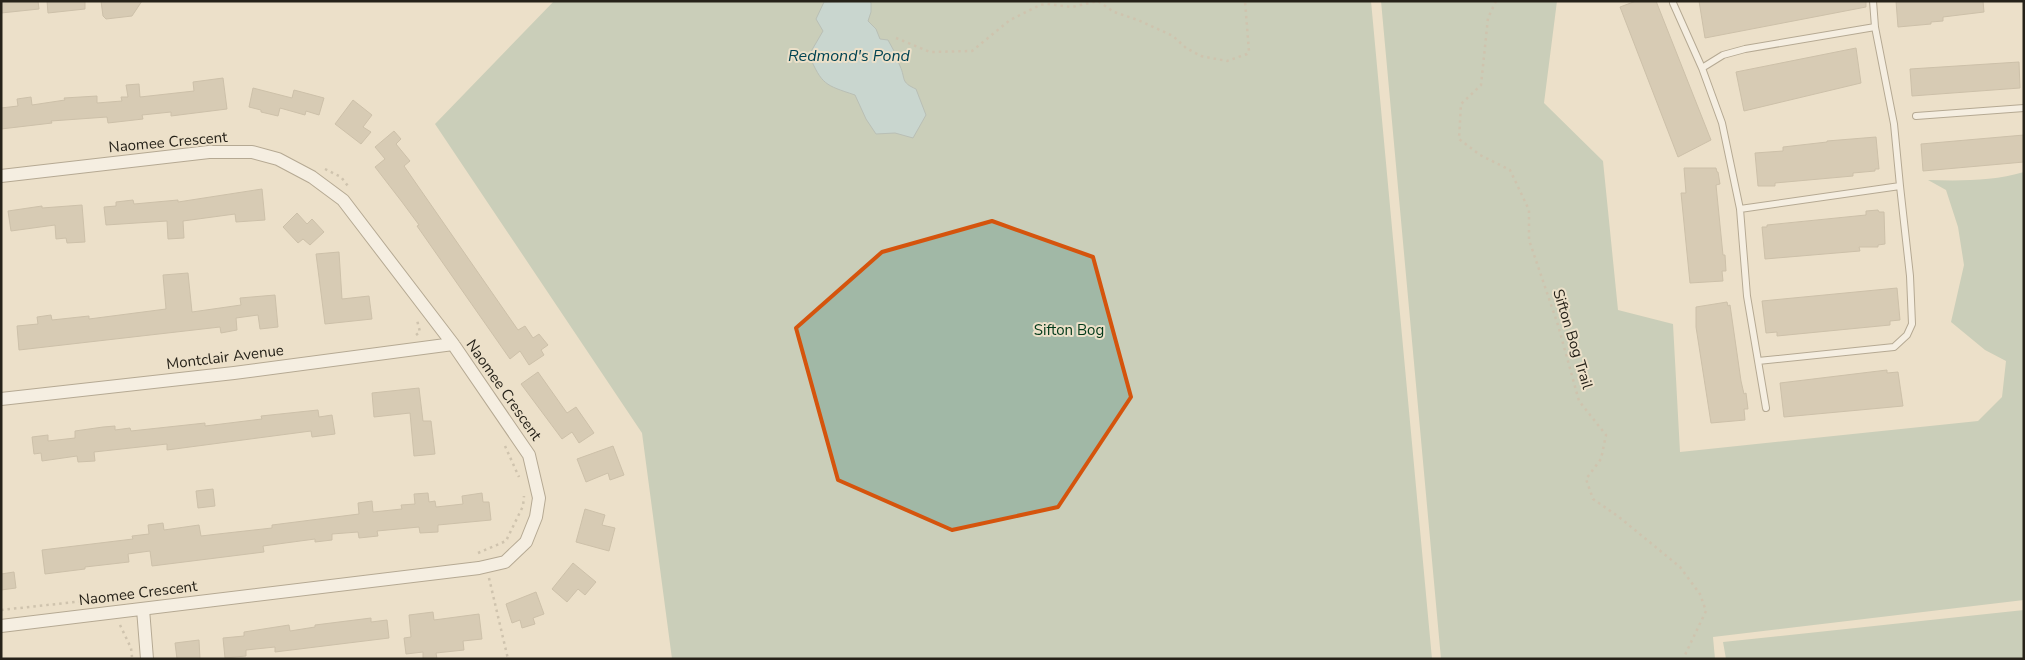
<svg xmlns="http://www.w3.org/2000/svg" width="2025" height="660" font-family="'Nunito Sans',sans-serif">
<rect width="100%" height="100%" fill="#ece0c9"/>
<!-- green -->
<path fill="#a1b8a6" d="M 554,1 L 1371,1 L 1432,659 L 672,659 L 642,433 L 435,124 Z
M 1381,1 L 1557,1 L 1544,103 L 1603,161 L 1618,310 L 1673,324 L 1680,452 L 1978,421 L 2002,397 L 2006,361 L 1985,350 L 1951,322 L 1964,265 L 1958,227 L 1946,190 L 1928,180 C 1961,181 1993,181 2024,172 L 2024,600 L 1713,637 L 1715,659 L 1441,659 Z
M 2024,610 L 2024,659 L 1726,659 L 1723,642 Z"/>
<!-- water -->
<path fill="#9ec9d7" stroke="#7a979e" d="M 870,1 L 871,3 L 871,12 L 868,21 L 876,29 L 880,39 L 888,40 L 894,51 L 892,55 C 895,58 899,62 900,66 C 906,79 900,82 916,89 L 926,115 L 913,138 L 895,133 L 876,134 L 866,119 L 855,95 C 825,85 822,85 809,55 L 823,31 L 816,19 L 824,2 Z"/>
<!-- building -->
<path fill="#bdb19b" stroke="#a59a84" d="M 1,1 L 38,1 L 39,9 L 1,13 Z
M 47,1 L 85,1 L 85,9 L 48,13 Z
M 101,1 L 142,1 L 132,16 L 106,19 L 103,16 Z
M 1636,1 L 1656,1 L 1711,140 L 1678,157 L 1620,7 Z
M 1699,1 L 1866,1 L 1866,7 L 1705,38 Z
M 1896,1 L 1983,1 L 1984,12 L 1943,17 L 1943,21 L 1931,22 L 1931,24 L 1898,27 Z
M 1856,48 L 1861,83 L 1744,111 L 1736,72 Z
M 2019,62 L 2020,88 L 1912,96 L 1910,69 Z
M 223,78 L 227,109 L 171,116 L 171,112 L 142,115 L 143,119 L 108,123 L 107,117 L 51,121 L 52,123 L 1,129 L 1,108 L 18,106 L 17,99 L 31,97 L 32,105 L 65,100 L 64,98 L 97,96 L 97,103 L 122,101 L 121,97 L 128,97 L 126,85 L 139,84 L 140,97 L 194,91 L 193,82 Z
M 253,88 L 292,98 L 294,90 L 324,98 L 319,115 L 306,111 L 305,115 L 280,108 L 278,116 L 261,112 L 261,110 L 249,107 Z
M 353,100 L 372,115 L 363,127 L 371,132 L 361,144 L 335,124 Z
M 394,131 L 401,139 L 396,144 L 410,161 L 404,166 L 518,330 L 525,326 L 533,338 L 539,334 L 548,345 L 541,350 L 544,355 L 529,365 L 520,351 L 510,359 L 417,226 L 419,225 L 402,202 L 375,167 L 385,159 L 375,147 Z
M 2024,135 L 2024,162 L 1923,171 L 1921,144 Z
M 1876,137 L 1879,169 L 1875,169 L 1875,171 L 1853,173 L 1853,176 L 1775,183 L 1775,186 L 1758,186 L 1755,153 L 1783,151 L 1783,147 L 1827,142 L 1827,141 Z
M 1684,168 L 1716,168 L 1717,172 L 1718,172 L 1720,184 L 1716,185 L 1723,255 L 1725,255 L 1726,271 L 1722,271 L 1723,281 L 1690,283 L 1681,193 L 1686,193 Z
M 262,189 L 265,220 L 236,222 L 235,214 L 183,221 L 184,238 L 168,239 L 167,221 L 106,225 L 104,207 L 116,206 L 116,202 L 133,200 L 134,204 L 178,200 L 178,202 Z
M 82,205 L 85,242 L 67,243 L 66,238 L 56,239 L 55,225 L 11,231 L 8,211 L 42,206 L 42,208 Z
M 1878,210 L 1879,212 L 1884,212 L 1885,244 L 1878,245 L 1878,247 L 1859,247 L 1860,251 L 1765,259 L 1762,227 L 1767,227 L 1767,225 L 1866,215 L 1866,211 Z
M 297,213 L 307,224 L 312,219 L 324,232 L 310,245 L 303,239 L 298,243 L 283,227 Z
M 339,252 L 342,299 L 369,296 L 372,319 L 325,324 L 316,254 Z
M 188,273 L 192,312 L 241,305 L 240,298 L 275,295 L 278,327 L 260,329 L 258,315 L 236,318 L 237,330 L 221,333 L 220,327 L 19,350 L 17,326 L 38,324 L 37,317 L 51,315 L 52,320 L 89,316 L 89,319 L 166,309 L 163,275 Z
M 1897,288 L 1900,320 L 1890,321 L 1890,325 L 1777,336 L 1777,332 L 1766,333 L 1762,301 Z
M 1727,302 L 1728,306 L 1730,305 L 1741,381 L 1744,394 L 1746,393 L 1748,409 L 1744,409 L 1745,420 L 1711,423 L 1696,327 L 1696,307 Z
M 1887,370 L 1887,373 L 1898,372 L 1903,406 L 1784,417 L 1780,383 Z
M 538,372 L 567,413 L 576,407 L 594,433 L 579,443 L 572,432 L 562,439 L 521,384 Z
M 419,388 L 423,421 L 431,421 L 435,454 L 414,456 L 410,413 L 374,417 L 372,393 Z
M 318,410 L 319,417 L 332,415 L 335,434 L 312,437 L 311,431 L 167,450 L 167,444 L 94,452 L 95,461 L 78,462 L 77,456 L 42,461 L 41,453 L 34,454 L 32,437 L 48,435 L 48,441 L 75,438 L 75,431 L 103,427 L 115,426 L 115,430 L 130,428 L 131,431 L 205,423 L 205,426 L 262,419 L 261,416 Z
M 613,446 L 624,475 L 610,480 L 608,473 L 586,482 L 577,459 Z
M 213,489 L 215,506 L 198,508 L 196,491 Z
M 428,493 L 429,502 L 435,501 L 436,507 L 463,504 L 462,496 L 482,493 L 483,502 L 489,502 L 491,520 L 438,525 L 438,532 L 420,533 L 419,527 L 377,531 L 378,536 L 359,538 L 358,532 L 332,534 L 332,540 L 315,542 L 315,539 L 263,546 L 264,552 L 152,566 L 150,551 L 128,554 L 129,562 L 85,567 L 85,569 L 45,574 L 42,550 L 133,539 L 132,536 L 149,534 L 148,525 L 163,523 L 164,530 L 199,525 L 201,536 L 218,534 L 272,528 L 272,525 L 359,514 L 358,503 L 372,501 L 373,512 L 402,509 L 401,505 L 415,504 L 414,494 Z
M 585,509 L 605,515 L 602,525 L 615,528 L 609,551 L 576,542 Z
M 573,563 L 596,582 L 585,595 L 578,589 L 567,602 L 552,589 Z
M 14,572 L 16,588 L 1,590 L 1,574 Z
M 536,592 L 544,614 L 533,618 L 535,624 L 522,628 L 520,620 L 512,623 L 506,604 Z
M 433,612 L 434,620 L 479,614 L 482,639 L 463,641 L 464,650 L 436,653 L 437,659 L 423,659 L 423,652 L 406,654 L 404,638 L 411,637 L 409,615 Z
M 371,618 L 371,622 L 387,620 L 389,638 L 275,652 L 275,647 L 246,650 L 246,656 L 225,658 L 223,638 L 244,636 L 244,632 L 289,625 L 290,631 L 315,627 L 315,625 Z
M 199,640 L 200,659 L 177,659 L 175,643 Z"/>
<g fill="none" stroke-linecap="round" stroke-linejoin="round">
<defs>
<path id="service" d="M 1673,3 L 1702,68 L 1723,55 L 1745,49 L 1875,27 L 1873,1
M 1702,68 L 1722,123 L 1740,209 L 1900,186 L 1894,124 L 1875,27
M 1916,116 L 2024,108
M 1740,209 L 1747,296 L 1766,408
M 1758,361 L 1894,347 L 1907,335 L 1912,324 L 1910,276 L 1900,186"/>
<path id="minor" d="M 1,176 L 209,152 L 252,152 L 278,159 L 312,177 L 343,200 L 453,344 L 529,455 L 539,498 L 536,517 L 526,542 L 505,562 L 479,568 L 1,626
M 1,399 L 234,373 L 453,344
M 143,609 L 147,659"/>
</defs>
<!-- service casing -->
<use href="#service" stroke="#726753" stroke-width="8"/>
<!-- minor casing -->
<use href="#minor" stroke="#726753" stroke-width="14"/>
<!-- path -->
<path stroke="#aaa18e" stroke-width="2.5" stroke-dasharray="2.5 4" stroke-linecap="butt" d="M 1496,1 L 1488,18 L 1481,85 L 1461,104 L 1459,139 L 1480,155 L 1510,170 L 1529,210 L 1529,240 L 1558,325 L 1579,401 L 1606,435 L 1601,459 L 1586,479 L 1593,499 L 1619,517 L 1680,567 L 1700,594 L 1706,611 L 1683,659
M 896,38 L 930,52 L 972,51 L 1010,20 L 1040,5 L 1047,4 L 1072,7 L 1098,1 L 1114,12 L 1138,20 L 1173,36 L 1186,48 L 1201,56 L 1227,61 L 1247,54 L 1249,52 L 1245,1
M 325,169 L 341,177 L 348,186
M 416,335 L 420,332 L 417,320
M 505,446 L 519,477
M 478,553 L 506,541 L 523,506 L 524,496
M 489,578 L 508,659
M 1,610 L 103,599
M 120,625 L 131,648 L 132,657"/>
<!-- service -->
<use href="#service" stroke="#fff" stroke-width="6"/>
<!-- minor -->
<use href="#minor" stroke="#fff" stroke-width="12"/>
</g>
<!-- marked area -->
<path d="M0 0H2025V660H0ZM 992,221 L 1093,257 L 1131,397 L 1058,507 L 952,530 L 838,480 L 796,328 L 882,252 Z" fill="#ece0c9" fill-opacity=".55" fill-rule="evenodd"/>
<path fill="none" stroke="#d5540d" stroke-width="4" stroke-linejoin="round" d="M 992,221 L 1093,257 L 1131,397 L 1058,507 L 952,530 L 838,480 L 796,328 L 882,252 Z"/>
<g text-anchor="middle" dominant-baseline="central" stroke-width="4" stroke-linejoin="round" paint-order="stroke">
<!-- street labels -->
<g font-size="15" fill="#262219" stroke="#ece0c9">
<text transform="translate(168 142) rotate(-5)">Naomee Crescent</text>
<text transform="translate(1573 339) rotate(73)">Sifton Bog Trail</text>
<text transform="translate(225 357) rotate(-7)">Montclair Avenue</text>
<text transform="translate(504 390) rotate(55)">Naomee Crescent</text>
<text transform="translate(138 593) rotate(-7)">Naomee Crescent</text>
</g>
<!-- park labels -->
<g font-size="15" fill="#003919" stroke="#ece0c9">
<text x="1069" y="330">Sifton Bog</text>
</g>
<!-- water labels -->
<g font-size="16" font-style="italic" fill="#004352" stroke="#ece0c9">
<text x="849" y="56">Redmond's Pond</text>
</g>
</g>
<!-- border -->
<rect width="2025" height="660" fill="none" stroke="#262219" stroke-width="5"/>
</svg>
